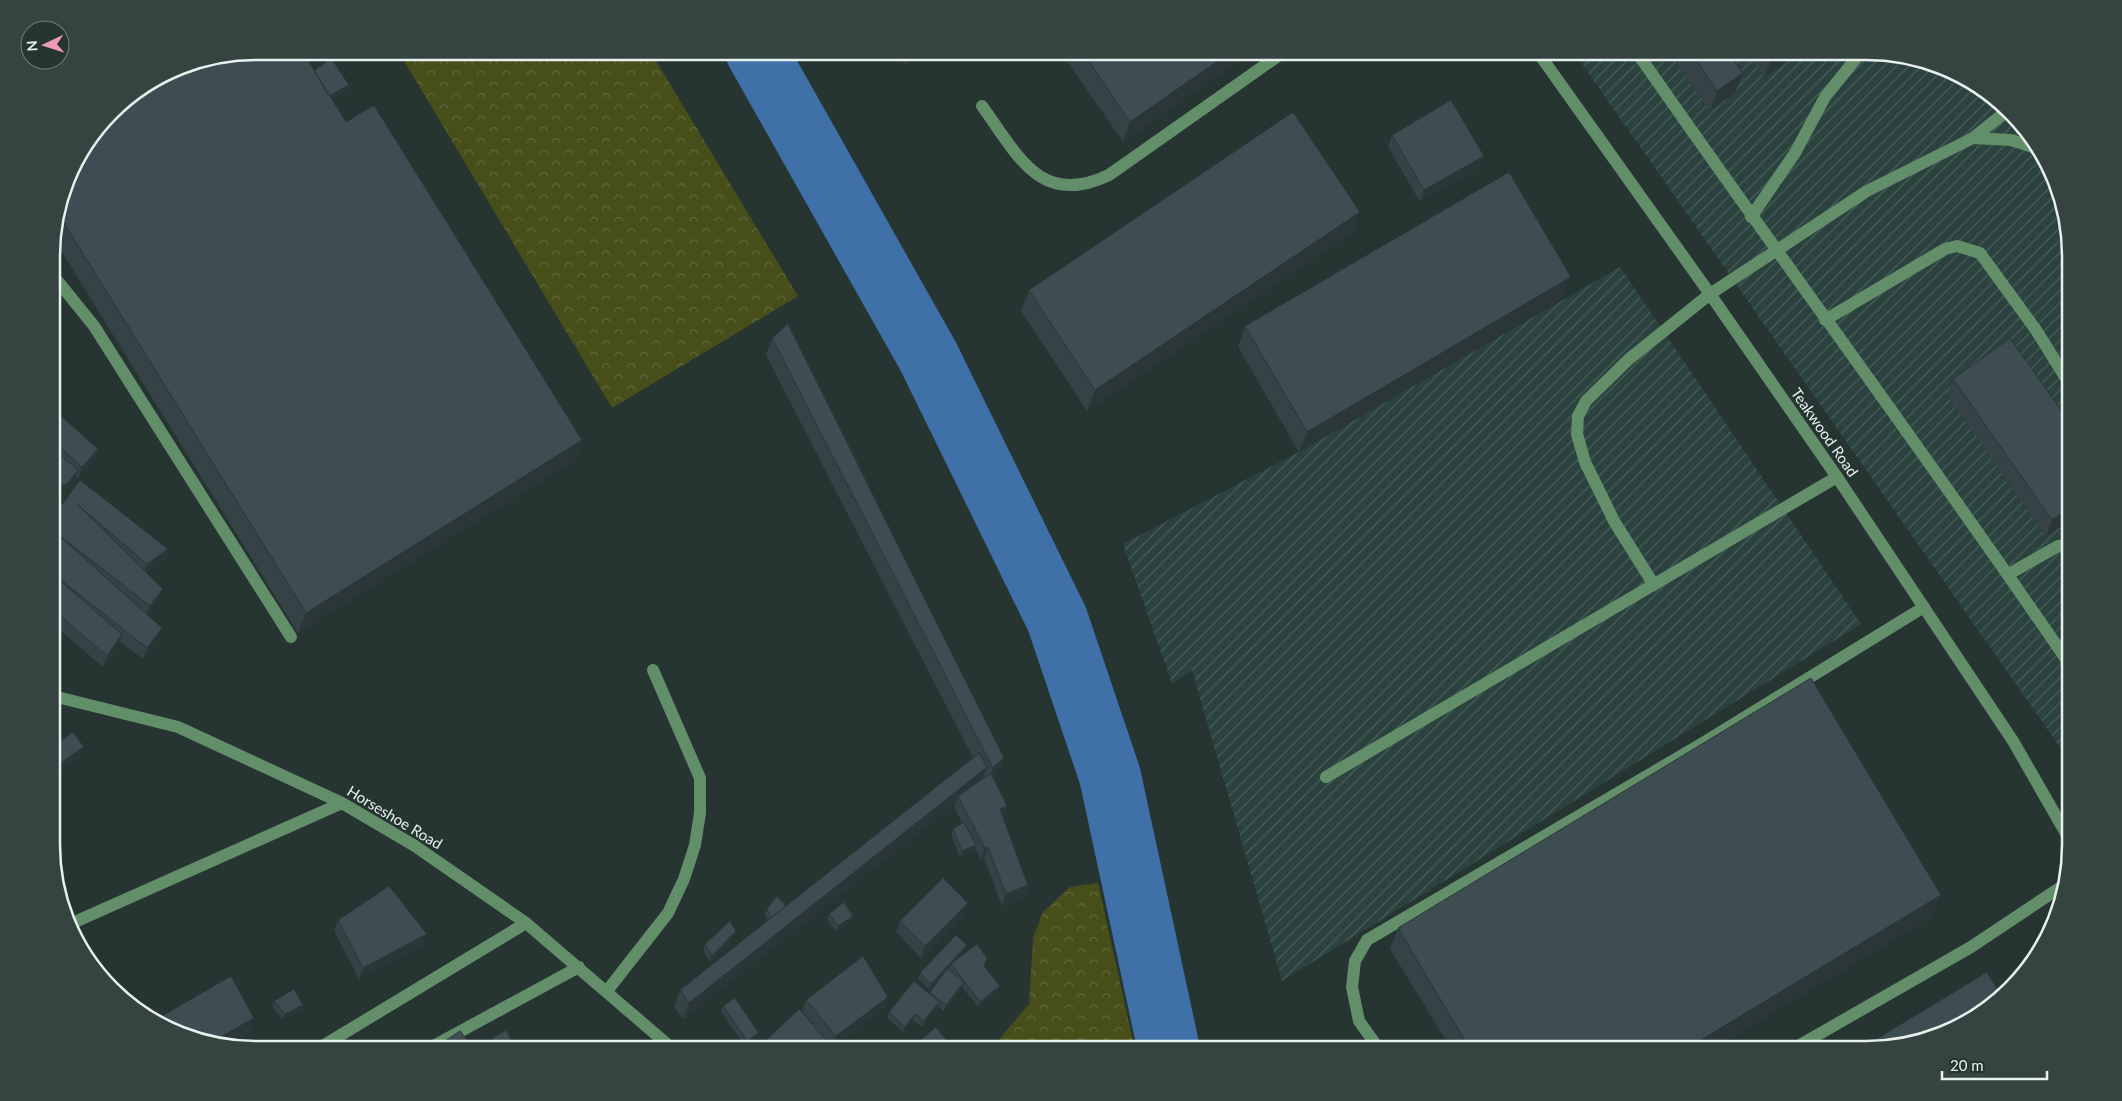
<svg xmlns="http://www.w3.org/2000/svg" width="2122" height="1101" font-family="Lato,sans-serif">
<defs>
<pattern id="industrial-furrows" width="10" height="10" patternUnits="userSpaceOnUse" patternTransform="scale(1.25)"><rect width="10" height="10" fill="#2b423f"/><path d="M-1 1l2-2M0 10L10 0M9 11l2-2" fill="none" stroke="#4a5e5b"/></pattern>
<pattern id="forest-crowns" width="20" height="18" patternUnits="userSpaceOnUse" patternTransform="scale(1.25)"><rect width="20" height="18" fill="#484e1a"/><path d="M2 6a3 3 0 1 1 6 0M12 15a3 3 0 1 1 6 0" fill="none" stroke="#62683c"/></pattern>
</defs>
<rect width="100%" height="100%" fill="#263532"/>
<!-- industrial -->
<path fill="url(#industrial-furrows)" d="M 1573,51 L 1866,51 L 1956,72 L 2001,102 L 2036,142 L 2069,230 L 2071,763 Z
M 1620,267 L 1861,624 L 1282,981 L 1192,670 L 1172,684 L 1123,544 L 1299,452 Z"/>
<!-- forest -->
<path fill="url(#forest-crowns)" d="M 398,51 L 650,51 L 798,296 L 612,408 Z
M 1098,883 L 1135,1050 L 990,1050 L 1029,1004 L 1033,938 L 1043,912 L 1070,887 Z"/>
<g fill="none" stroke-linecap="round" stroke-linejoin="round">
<!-- river -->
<path stroke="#3f70a7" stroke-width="62" d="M 756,51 L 928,356 L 1057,619 L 1110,776 L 1169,1050"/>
<!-- minor -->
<path stroke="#628e6a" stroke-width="12" d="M 1537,51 L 1710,294 L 1837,477 L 2013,741 L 2071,842
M 1636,51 C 1779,257 1929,458 2070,665
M 982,106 C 1018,155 1040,208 1109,175 L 1285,51
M 1973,138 L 2008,110
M 1751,217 L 1795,153 L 1825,97 L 1862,51
M 52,274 L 94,326 L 291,637
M 1825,320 L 1945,249 L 1957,246 L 1980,253 L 2036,330 L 2069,383
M 2009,574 L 2058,546 L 2070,546
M 1654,585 L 1614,521 L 1585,462 L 1577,434 L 1578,416 L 1586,401 L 1629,359 L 1710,294 L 1867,191 L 1973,138 L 2011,140 L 2039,149
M 53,696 L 178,727 L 342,803 L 415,846 L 526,923 L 674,1050
M 1326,777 L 1837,477
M 68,925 L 342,803
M 607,991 L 668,913 L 684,879 L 695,845 L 700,813 L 700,778 L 653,670
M 1379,1049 L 1359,1021 L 1352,987 L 1355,961 L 1367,940 L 1703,743 L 1924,607
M 1793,1049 L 1971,947 L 2061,887
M 316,1050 L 526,923
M 426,1050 L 579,967"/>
</g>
<!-- wall -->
<path fill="#354246" d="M 896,51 L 926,51 L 905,65 Z
M 1060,51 L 1254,51 L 1123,142 Z
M 1668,51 L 1727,51 L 1743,73 L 1735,93 L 1710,111 Z
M 1746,51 L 1802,51 L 1764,78 Z
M 178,67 L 314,71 L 349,85 L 347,91 L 331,99 L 346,122 L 582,440 L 574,461 L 298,633 L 53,238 L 73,165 L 146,93 L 130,100 L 129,97 L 158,79 L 160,82 L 159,85 L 168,79 L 162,82 L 159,78 Z
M 1392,135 L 1484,156 L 1480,167 L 1420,202 L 1388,147 Z
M 1360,212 L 1352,233 L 1087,411 L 1021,311 L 1029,290 Z
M 1563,298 L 1299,452 L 1238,347 L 1245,326 Z
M 772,338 L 998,774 L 994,778 L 1003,818 L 1028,885 L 1024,897 L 1002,906 L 984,858 L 981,860 L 975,848 L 974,851 L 960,857 L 951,835 L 953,829 L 962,823 L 954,807 L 955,804 L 683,1019 L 674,1007 L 680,990 L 768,921 L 765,915 L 767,909 L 786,906 L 973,758 L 766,355 Z
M 1953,379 L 2070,520 L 2046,537 L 1947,395 Z
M 52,408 L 98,449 L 94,461 L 78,478 L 76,476 L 74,481 L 62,495 L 59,496 L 56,506 L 52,510 Z
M 80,480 L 168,549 L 164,560 L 147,572 L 159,600 L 147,615 L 157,639 L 143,659 L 119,641 L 118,645 L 103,667 L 53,624 L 52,518 Z
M 968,903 L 964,914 L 921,958 L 896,932 L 900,921 Z
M 829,914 L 853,916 L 851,922 L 836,932 L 827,919 Z
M 1933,916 L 1713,1049 L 1451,1049 L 1390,949 L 1398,928 Z
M 338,920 L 427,934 L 423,945 L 359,979 L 334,931 Z
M 734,937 L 710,962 L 703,950 L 705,944 Z
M 967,945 L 965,951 L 957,960 L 984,966 L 1000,986 L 998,992 L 978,1007 L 962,987 L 944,1011 L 938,1006 L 922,1027 L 913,1020 L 903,1032 L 887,1018 L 889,1012 L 929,994 L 942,975 L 929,989 L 918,979 L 920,973 Z
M 806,1000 L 884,1008 L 832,1047 L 830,1045 L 828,1050 L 756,1050 L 816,1028 L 802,1011 Z
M 274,1001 L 303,1005 L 300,1011 L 282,1019 L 272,1006 Z
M 723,1006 L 759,1033 L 756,1039 L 745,1046 L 721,1012 Z
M 492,1038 L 516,1050 L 493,1050 L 490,1044 Z"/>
<!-- shaded-wall -->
<path fill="#2b3639" d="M 911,51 L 926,51 L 905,65 Z
M 1232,51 L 1254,51 L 1123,142 L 1130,122 Z
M 1780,51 L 1802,51 L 1764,78 L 1772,57 Z
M 193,64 L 192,66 L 162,82 L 164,76 L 185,65 Z
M 1743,73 L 1735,93 L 1710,111 L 1717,91 Z
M 160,82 L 158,88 L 130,100 L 132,96 L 140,91 Z
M 349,85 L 347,91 L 327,102 L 329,96 Z
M 1484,156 L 1480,167 L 1420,202 L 1424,190 Z
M 1360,212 L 1352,233 L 1087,411 L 1095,390 Z
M 1571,277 L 1563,298 L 1299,452 L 1307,432 Z
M 582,440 L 574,461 L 298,633 L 306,613 Z
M 98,449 L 94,461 L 78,478 L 82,467 Z
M 78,470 L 74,481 L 62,495 L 59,496 L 56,506 L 52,510 L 52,504 L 59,486 Z
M 2070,508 L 2070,520 L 2046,537 L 2052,520 Z
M 168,549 L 164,560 L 143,575 L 147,564 Z
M 163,589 L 159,600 L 145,617 L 150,606 Z
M 162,628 L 157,639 L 143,659 L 147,648 Z
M 122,634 L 118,645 L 103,667 L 107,656 Z
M 84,747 L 80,758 L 53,776 L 53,768 Z
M 1004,758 L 998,774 L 987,785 L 993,768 Z
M 987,767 L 981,784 L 958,796 L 955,804 L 683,1019 L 689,1003 Z
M 1007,806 L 1003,817 L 1000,809 Z
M 976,845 L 974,851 L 960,857 L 962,851 Z
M 988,847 L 984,858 L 981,860 L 985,848 Z
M 1028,885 L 1024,897 L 1002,906 L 1006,894 Z
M 1941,895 L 1933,916 L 1713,1049 L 1686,1049 Z
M 968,903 L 964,914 L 921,958 L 925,946 Z
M 853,916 L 851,922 L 836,932 L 838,926 Z
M 736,931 L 734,937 L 710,962 L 712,956 Z
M 427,934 L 423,945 L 359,979 L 363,968 Z
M 967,945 L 965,951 L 952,965 L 951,964 L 950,967 L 929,989 L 931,984 Z
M 964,982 L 962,988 L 944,1011 L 946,1005 Z
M 1000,986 L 998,992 L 978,1007 L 980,1002 Z
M 888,997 L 884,1008 L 832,1047 L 836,1036 Z
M 939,1002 L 937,1008 L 922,1027 L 924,1021 Z
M 303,1005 L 300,1011 L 282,1019 L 285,1014 Z
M 915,1014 L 913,1020 L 903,1032 L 905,1027 Z
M 254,1018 L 249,1034 L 232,1044 L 215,1040 Z
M 759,1033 L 756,1039 L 745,1046 L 747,1041 Z
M 830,1044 L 828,1050 L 823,1050 Z"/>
<!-- building -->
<path fill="#3e4d51" stroke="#2b3639" d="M 256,51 L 302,51 L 346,122 L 374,105 L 582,440 L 306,613 L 59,215 L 73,165 L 112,114 L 192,64 Z
M 1082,51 L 1232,51 L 1130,122 Z
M 1690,51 L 1727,51 L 1743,73 L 1717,91 Z
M 1768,51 L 1780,51 L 1772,57 Z
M 331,58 L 349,85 L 329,96 L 314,71 Z
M 185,65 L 164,76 L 163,76 L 178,67 Z
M 158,79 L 160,82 L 140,91 Z
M 1451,100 L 1484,156 L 1424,190 L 1392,135 Z
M 1293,112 L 1360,212 L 1095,390 L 1029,290 Z
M 1509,172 L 1571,277 L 1307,432 L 1245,326 Z
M 788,324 L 1004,758 L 993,768 L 772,338 Z
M 2010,338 L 2070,423 L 2070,508 L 2052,520 L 1953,379 Z
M 52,408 L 98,449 L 82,467 L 52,440 Z
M 52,448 L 78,470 L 67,484 L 59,486 L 52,480 Z
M 80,480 L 168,549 L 147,564 L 78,505 L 163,589 L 150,606 L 56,533 L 162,628 L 147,648 L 52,573 L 52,518 Z
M 52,489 L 60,495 L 52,504 Z
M 52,574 L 122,634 L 107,656 L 52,609 Z
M 1811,678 L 1941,895 L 1686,1049 L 1470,1049 L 1398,928 Z
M 73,732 L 84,747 L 53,768 L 53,746 Z
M 979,753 L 987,767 L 689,1003 L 680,990 Z
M 991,773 L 1007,806 L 1000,809 L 1028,885 L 1006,894 L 988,847 L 985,848 L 958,796 Z
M 964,822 L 976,845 L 962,851 L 953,829 Z
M 943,878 L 968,903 L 925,946 L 900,921 Z
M 389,886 L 427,934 L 363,968 L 338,920 Z
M 777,896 L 786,906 L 771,918 L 767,909 Z
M 844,902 L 853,916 L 838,926 L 829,914 Z
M 730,921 L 736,931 L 712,956 L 705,944 Z
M 956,935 L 967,945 L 931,984 L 920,973 Z
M 977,944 L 987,958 L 984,966 L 1000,986 L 980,1002 L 951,964 Z
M 863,956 L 888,997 L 836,1036 L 806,1000 Z
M 947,969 L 964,982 L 946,1005 L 930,992 Z
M 1987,972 L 2001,996 L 1980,1015 L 1932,1039 L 1879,1049 L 1860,1049 Z
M 231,976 L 254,1018 L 215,1040 L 166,1029 L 155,1020 Z
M 914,981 L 939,1002 L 924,1021 L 915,1014 L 905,1027 L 889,1012 Z
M 294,989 L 303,1005 L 285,1014 L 274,1001 Z
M 735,998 L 759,1033 L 747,1041 L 723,1006 Z
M 799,1009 L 830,1044 L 823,1050 L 756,1050 Z
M 936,1027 L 953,1048 L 951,1050 L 908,1050 Z
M 506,1030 L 516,1050 L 498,1050 L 492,1038 Z
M 460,1031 L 473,1047 L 478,1046 L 481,1050 L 431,1050 Z"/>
<g text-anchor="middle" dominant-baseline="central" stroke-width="4" stroke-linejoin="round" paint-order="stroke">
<!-- street labels -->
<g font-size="15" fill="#e8f1ef" stroke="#263532">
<text transform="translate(1825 432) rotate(55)">Teakwood Road</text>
<text transform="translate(395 817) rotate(31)">Horseshoe Road</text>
</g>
</g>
<!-- crop -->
<path d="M0 0H2122V1101H0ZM256 60H1866A196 196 0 0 1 2062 256V845A196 196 0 0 1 1866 1041H256A196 196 0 0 1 60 845V256A196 196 0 0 1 256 60Z" fill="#364441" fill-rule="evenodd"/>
<path fill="none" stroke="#e8f1ef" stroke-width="2.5" d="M256 60H1866A196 196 0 0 1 2062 256V845A196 196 0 0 1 1866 1041H256A196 196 0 0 1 60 845V256A196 196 0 0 1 256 60Z"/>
<!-- north arrow -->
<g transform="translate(45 45) rotate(266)"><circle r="24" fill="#263532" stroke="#74807e"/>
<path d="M0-4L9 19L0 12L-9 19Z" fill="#ef9ab8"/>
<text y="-8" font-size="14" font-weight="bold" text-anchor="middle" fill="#e8f1ef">N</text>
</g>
<!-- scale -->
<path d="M1942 1071v8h105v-8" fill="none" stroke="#e8f1ef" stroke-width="2.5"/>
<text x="1950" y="1071" font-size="15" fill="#e8f1ef" stroke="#263532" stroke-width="4" paint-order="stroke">20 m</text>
</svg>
